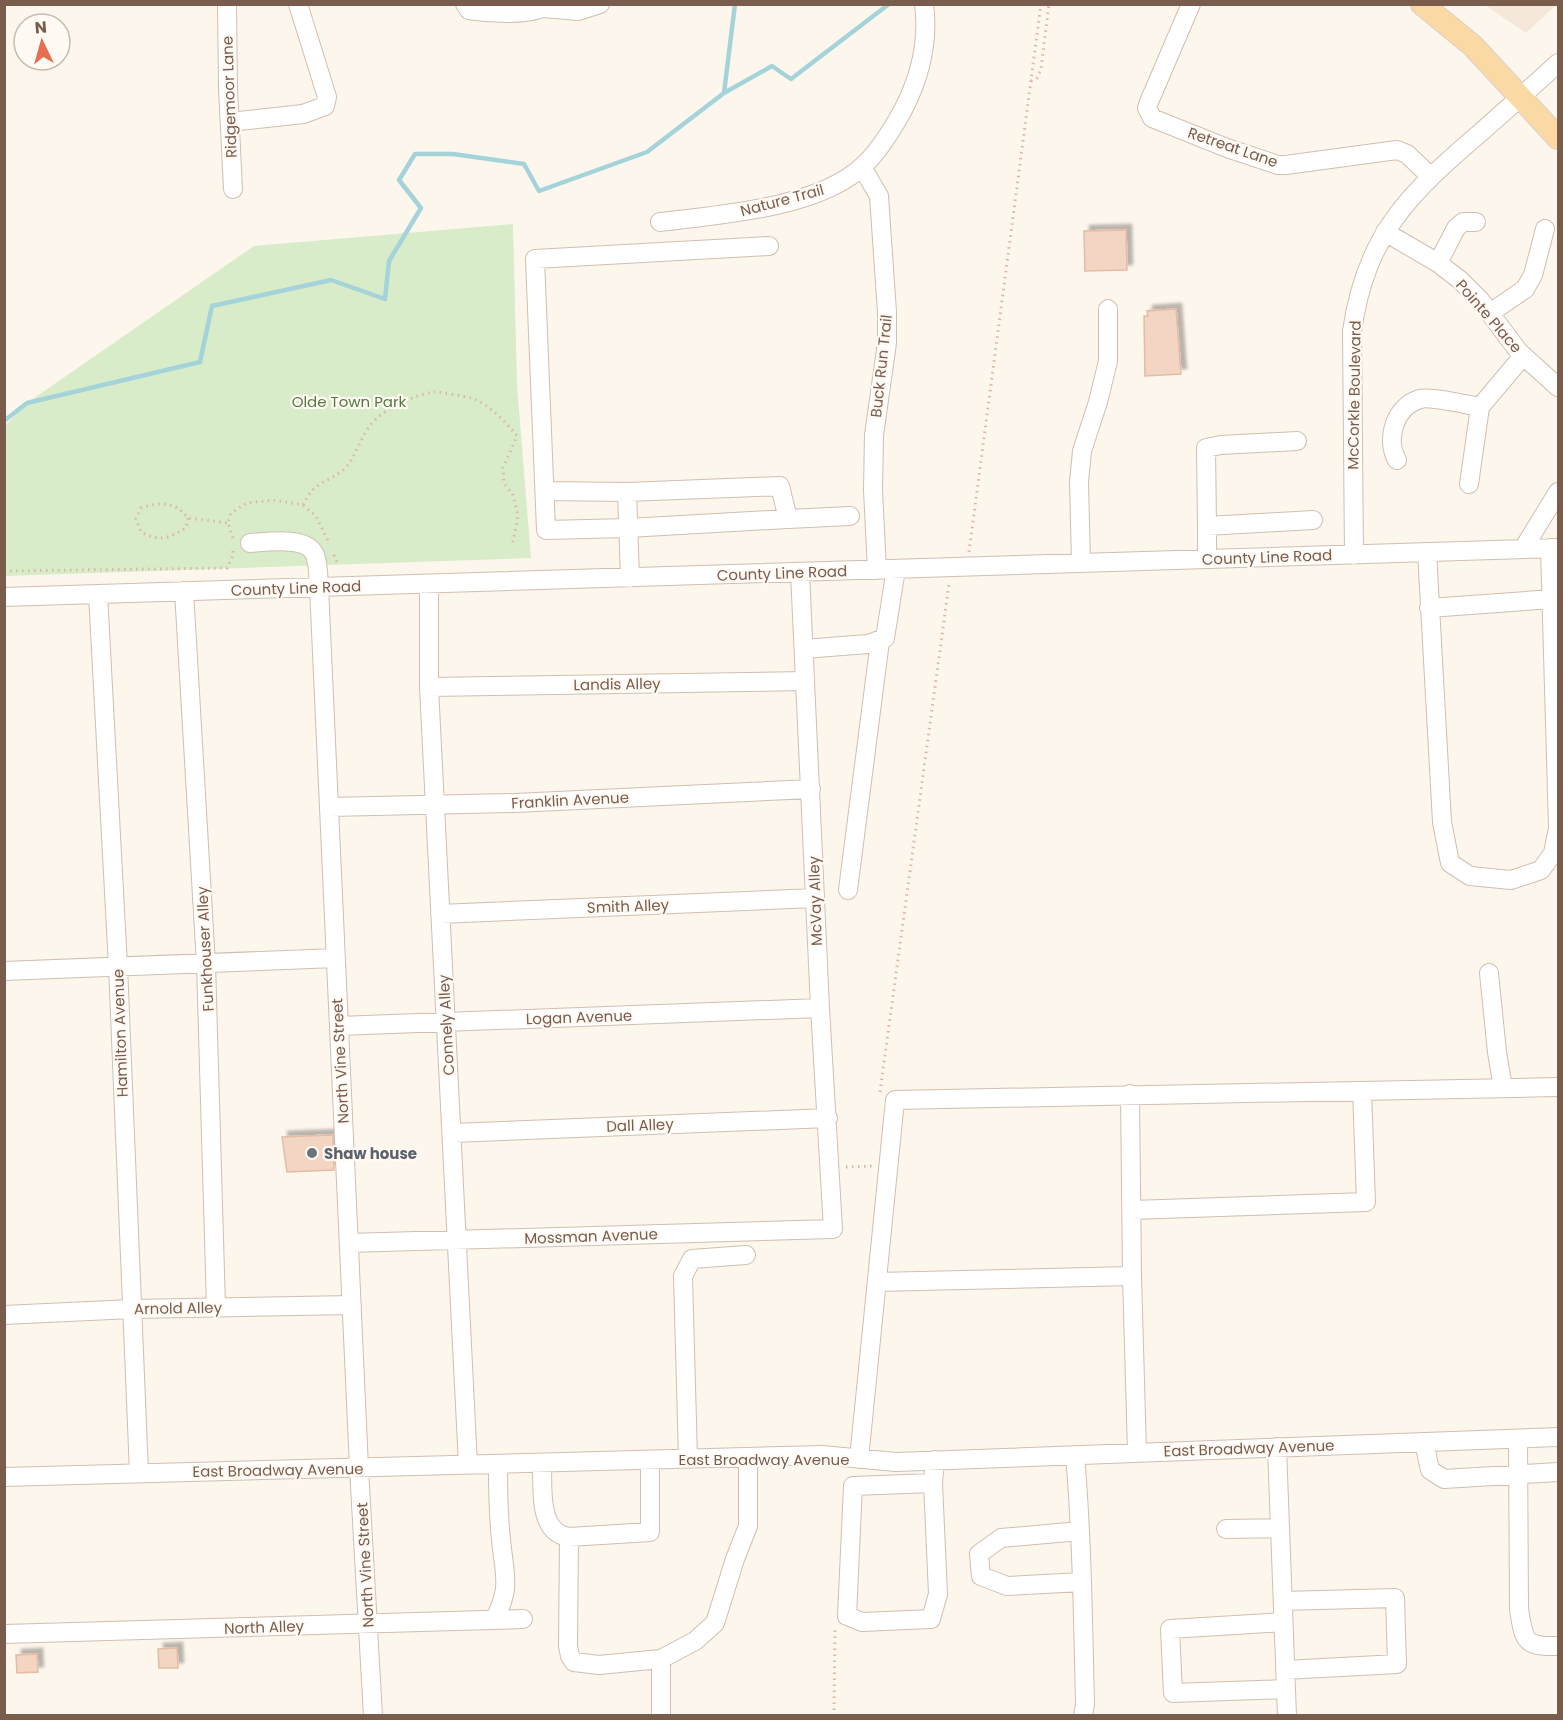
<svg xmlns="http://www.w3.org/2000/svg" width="1563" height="1720" font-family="Poppins,sans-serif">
<defs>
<filter id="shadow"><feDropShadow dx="5.5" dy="-5.5" stdDeviation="1.5" flood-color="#0004"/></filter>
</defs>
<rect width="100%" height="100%" fill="#fdf6ec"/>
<!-- residential -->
<path fill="#f5e8da" d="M 1485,5 L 1556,5 L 1526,33 Z"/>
<!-- green -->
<path fill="#d8ecc9" d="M 513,224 L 517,385 L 531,558 L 5,576 L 4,427 L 27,403 L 254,246 Z"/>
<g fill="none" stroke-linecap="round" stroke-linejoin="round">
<!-- stream -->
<path stroke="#a5d3da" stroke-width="4.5" d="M 724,93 L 772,66 L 791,79 L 889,4
M 4,421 L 27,403 L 200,362 L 212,306 L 331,280 L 385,299 L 389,261 L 421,208 L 399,180 L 415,154 L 453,154 L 524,164 L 539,191 L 647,152 L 724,93 L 735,4"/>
</g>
<!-- building -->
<path fill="#f3d5c3" stroke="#e6bba3" stroke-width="1.5" filter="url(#shadow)" d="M 1126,230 L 1127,270 L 1085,271 L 1084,231 Z
M 1176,309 L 1181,374 L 1145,376 L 1144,316 L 1148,316 L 1147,311 Z
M 333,1135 L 334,1170 L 287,1172 L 282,1137 Z
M 177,1648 L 178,1668 L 159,1668 L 158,1649 Z
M 37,1654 L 38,1672 L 17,1673 L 16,1655 Z"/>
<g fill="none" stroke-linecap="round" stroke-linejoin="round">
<defs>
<path id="minor" d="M 227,4 L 228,88 L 233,189
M 465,4 L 469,10 C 488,13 535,17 549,4
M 1191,4 L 1149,102 L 1147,108 L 1152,118 L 1227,148 L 1278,165 L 1286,165 L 1397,150 L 1407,154 L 1430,176
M 544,8 L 578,11 L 600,4
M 230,122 L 303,114 L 325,106 L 327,97 L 298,4
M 862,167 L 879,196 L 887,312 L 887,343 L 874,435 L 873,490 L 877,570
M 660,222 C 719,215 820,208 864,165 C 880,150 892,130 903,110 C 920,77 929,41 924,4
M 1385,232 L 1438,263 L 1460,280 L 1480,300 L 1519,352 L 1558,387
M 769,246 L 535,259 L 546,530 L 628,528 L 788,519
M 1438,263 L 1456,228 L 1463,222 L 1476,222
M 1490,313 L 1525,289 L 1533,275 L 1545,229
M 1397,460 C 1385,439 1395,406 1420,399 C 1430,396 1468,405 1480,407
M 1469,484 L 1480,407 L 1523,356
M 545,491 L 627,492 L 780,486 L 788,519 L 850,516
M 627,492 L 630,578
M 1207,526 L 1206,448 L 1221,445 L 1297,441
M 250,543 C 267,542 305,536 314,553 C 319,562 318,577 319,587 L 359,1468 L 373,1716
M 1523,549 L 1558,492
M 1427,552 L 1442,822 L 1450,863 L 1470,876 L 1511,880 L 1541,870 L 1553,853 L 1558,828 L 1550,548
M 1354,555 L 1352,331 C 1366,234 1409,194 1480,133 C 1506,110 1532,87 1558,63
M 1207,559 L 1207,526 L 1313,520
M 1081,563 L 1079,482 L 1082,451 L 1098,402 L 1108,361 L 1108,309
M 429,584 L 429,687 L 468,1465
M 184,591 L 206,964 L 216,1307
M 98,594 L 118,966 L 139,1473
M 4,597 L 1558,548
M 1429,608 L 1552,599
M 804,649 L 868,644 L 885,638 L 896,569
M 429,687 L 805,681
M 329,807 L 515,803 L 811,789
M 848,890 L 880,641
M 440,914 L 815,898
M 4,971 L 336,958
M 1489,973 L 1497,1052 L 1503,1088
M 339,1026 L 820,1008
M 1130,1094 L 1132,1276 L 1137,1452
M 452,1133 L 828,1118
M 1132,1210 L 1366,1202 L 1362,1091
M 349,1243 L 833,1229 L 820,1008 L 800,572
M 877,1282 L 1132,1276
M 4,1315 L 132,1309 L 352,1305
M 1518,1439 L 1519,1609 C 1524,1641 1524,1647 1558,1646
M 1424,1442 L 1430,1470 L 1444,1479 L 1558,1472
M 1277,1447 L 1287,1716
M 1075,1455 C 1082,1537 1083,1620 1085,1704 L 1083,1716
M 688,1459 L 683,1276 L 692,1259 L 746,1255
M 859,1459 L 895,1100 L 1558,1087
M 542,1463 C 543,1486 537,1533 569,1537 L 650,1532 L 650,1460
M 4,1477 L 822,1455 L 896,1462 L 1558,1437
M 933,1483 L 853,1486 L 847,1616 L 862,1622 L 931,1619 L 938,1594 L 933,1483 L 935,1460
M 1226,1529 L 1280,1528
M 1080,1531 L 1001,1538 L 979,1554 L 981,1576 L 1007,1586 L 1082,1582
M 569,1537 L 568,1646 L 570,1656 L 574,1662 L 599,1665 L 661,1659
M 1283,1601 L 1395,1598 L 1397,1664 L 1285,1670
M 494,1620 C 512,1587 504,1574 501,1539 C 498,1514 498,1489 498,1464
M 1283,1622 L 1170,1629 L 1173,1693 L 1286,1689
M 4,1634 L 523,1619
M 661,1716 L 661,1659 L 695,1641 L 715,1623 L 735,1559 L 748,1526 L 748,1458"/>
<path id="major" d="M 1422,4 L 1473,46 L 1558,138"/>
</defs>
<!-- minor casing -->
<use href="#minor" stroke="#d1beb0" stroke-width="20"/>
<!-- major casing -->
<use href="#major" stroke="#dad1cd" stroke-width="24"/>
<!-- path -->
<path stroke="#d9b8a5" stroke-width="3" stroke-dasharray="1.5 4.5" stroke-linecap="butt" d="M 1031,81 L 1037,78 L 1041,69 L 1049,4
M 303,505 C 315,478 332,483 347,466 C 358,452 362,432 376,419 C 390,406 415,395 434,392 C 441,392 463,396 471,398 C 489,404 505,421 517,436 L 503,468 L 504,483 L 513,495 L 518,515 L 512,547
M 188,518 L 186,528 C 166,539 161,542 141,532 L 136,519 L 141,508 C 160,502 175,501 188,518 L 228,523
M 233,538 L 228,523 L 231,513 L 247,503 L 273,500 L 303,505 L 316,516 L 329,543
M 969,552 L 1041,4
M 334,555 L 337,562
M 4,571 L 227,568 L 233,556 L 233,548
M 880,1092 L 949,584
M 846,1167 L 872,1166
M 834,1716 L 835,1627"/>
<!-- minor -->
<use href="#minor" stroke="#fff" stroke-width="18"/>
<!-- major -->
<use href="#major" stroke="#fbd9a5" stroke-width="22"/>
</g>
<!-- markers -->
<circle fill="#6b7280" stroke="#fffaf3" stroke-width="2" cx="312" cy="1153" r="6"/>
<g text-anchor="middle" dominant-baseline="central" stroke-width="4.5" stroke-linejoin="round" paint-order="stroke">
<!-- street labels -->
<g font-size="15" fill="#7a5c4d" stroke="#fffaf3">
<text transform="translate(229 97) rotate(-92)">Ridgemoor Lane</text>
<text transform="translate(1233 147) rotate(19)">Retreat Lane</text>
<text transform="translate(782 200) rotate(-15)">Nature Trail</text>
<text transform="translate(1489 316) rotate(49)">Pointe Place</text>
<text transform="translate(881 366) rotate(-84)">Buck Run Trail</text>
<text transform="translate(1354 395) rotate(-89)">McCorkle Boulevard</text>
<text transform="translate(1267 557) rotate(-2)">County Line Road</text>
<text transform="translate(782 573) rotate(-2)">County Line Road</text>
<text transform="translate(296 588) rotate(-2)">County Line Road</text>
<text transform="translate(617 684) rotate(-1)">Landis Alley</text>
<text transform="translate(570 800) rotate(-3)">Franklin Avenue</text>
<text transform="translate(815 901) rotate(-92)">McVay Alley</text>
<text transform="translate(628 906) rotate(-2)">Smith Alley</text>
<text transform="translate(205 949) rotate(-93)">Funkhouser Alley</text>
<text transform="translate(579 1017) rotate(-2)">Logan Avenue</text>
<text transform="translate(446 1025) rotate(-93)">Connely Alley</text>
<text transform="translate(120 1033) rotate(-92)">Hamilton Avenue</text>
<text transform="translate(340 1061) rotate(-93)">North Vine Street</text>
<text transform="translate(640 1125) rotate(-2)">Dall Alley</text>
<text transform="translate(591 1236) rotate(-2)">Mossman Avenue</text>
<text transform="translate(178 1308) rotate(-1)">Arnold Alley</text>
<text transform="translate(1249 1448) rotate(-2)">East Broadway Avenue</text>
<text x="764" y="1459">East Broadway Avenue</text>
<text transform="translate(278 1470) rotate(-1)">East Broadway Avenue</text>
<text transform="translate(365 1565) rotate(-93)">North Vine Street</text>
<text transform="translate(264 1627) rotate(-2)">North Alley</text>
</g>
<!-- park labels -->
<g font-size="15" fill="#537a41" stroke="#fffaf3">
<text x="349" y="401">Olde Town Park</text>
</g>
<!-- worship labels -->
<g font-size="15" font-weight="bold" fill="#5b616d" stroke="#fffaf3" text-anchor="start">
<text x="324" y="1153">Shaw house</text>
</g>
</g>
<!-- border -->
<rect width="1563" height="1720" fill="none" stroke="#7a5c4d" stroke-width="12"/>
<!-- north arrow -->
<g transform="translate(42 42) rotate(355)"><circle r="28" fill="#fffaf3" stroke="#cabbb1" stroke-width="1.5"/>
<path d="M0-4.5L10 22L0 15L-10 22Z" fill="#e76f51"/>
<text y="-9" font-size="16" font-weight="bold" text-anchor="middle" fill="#7a5c4d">N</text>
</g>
</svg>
